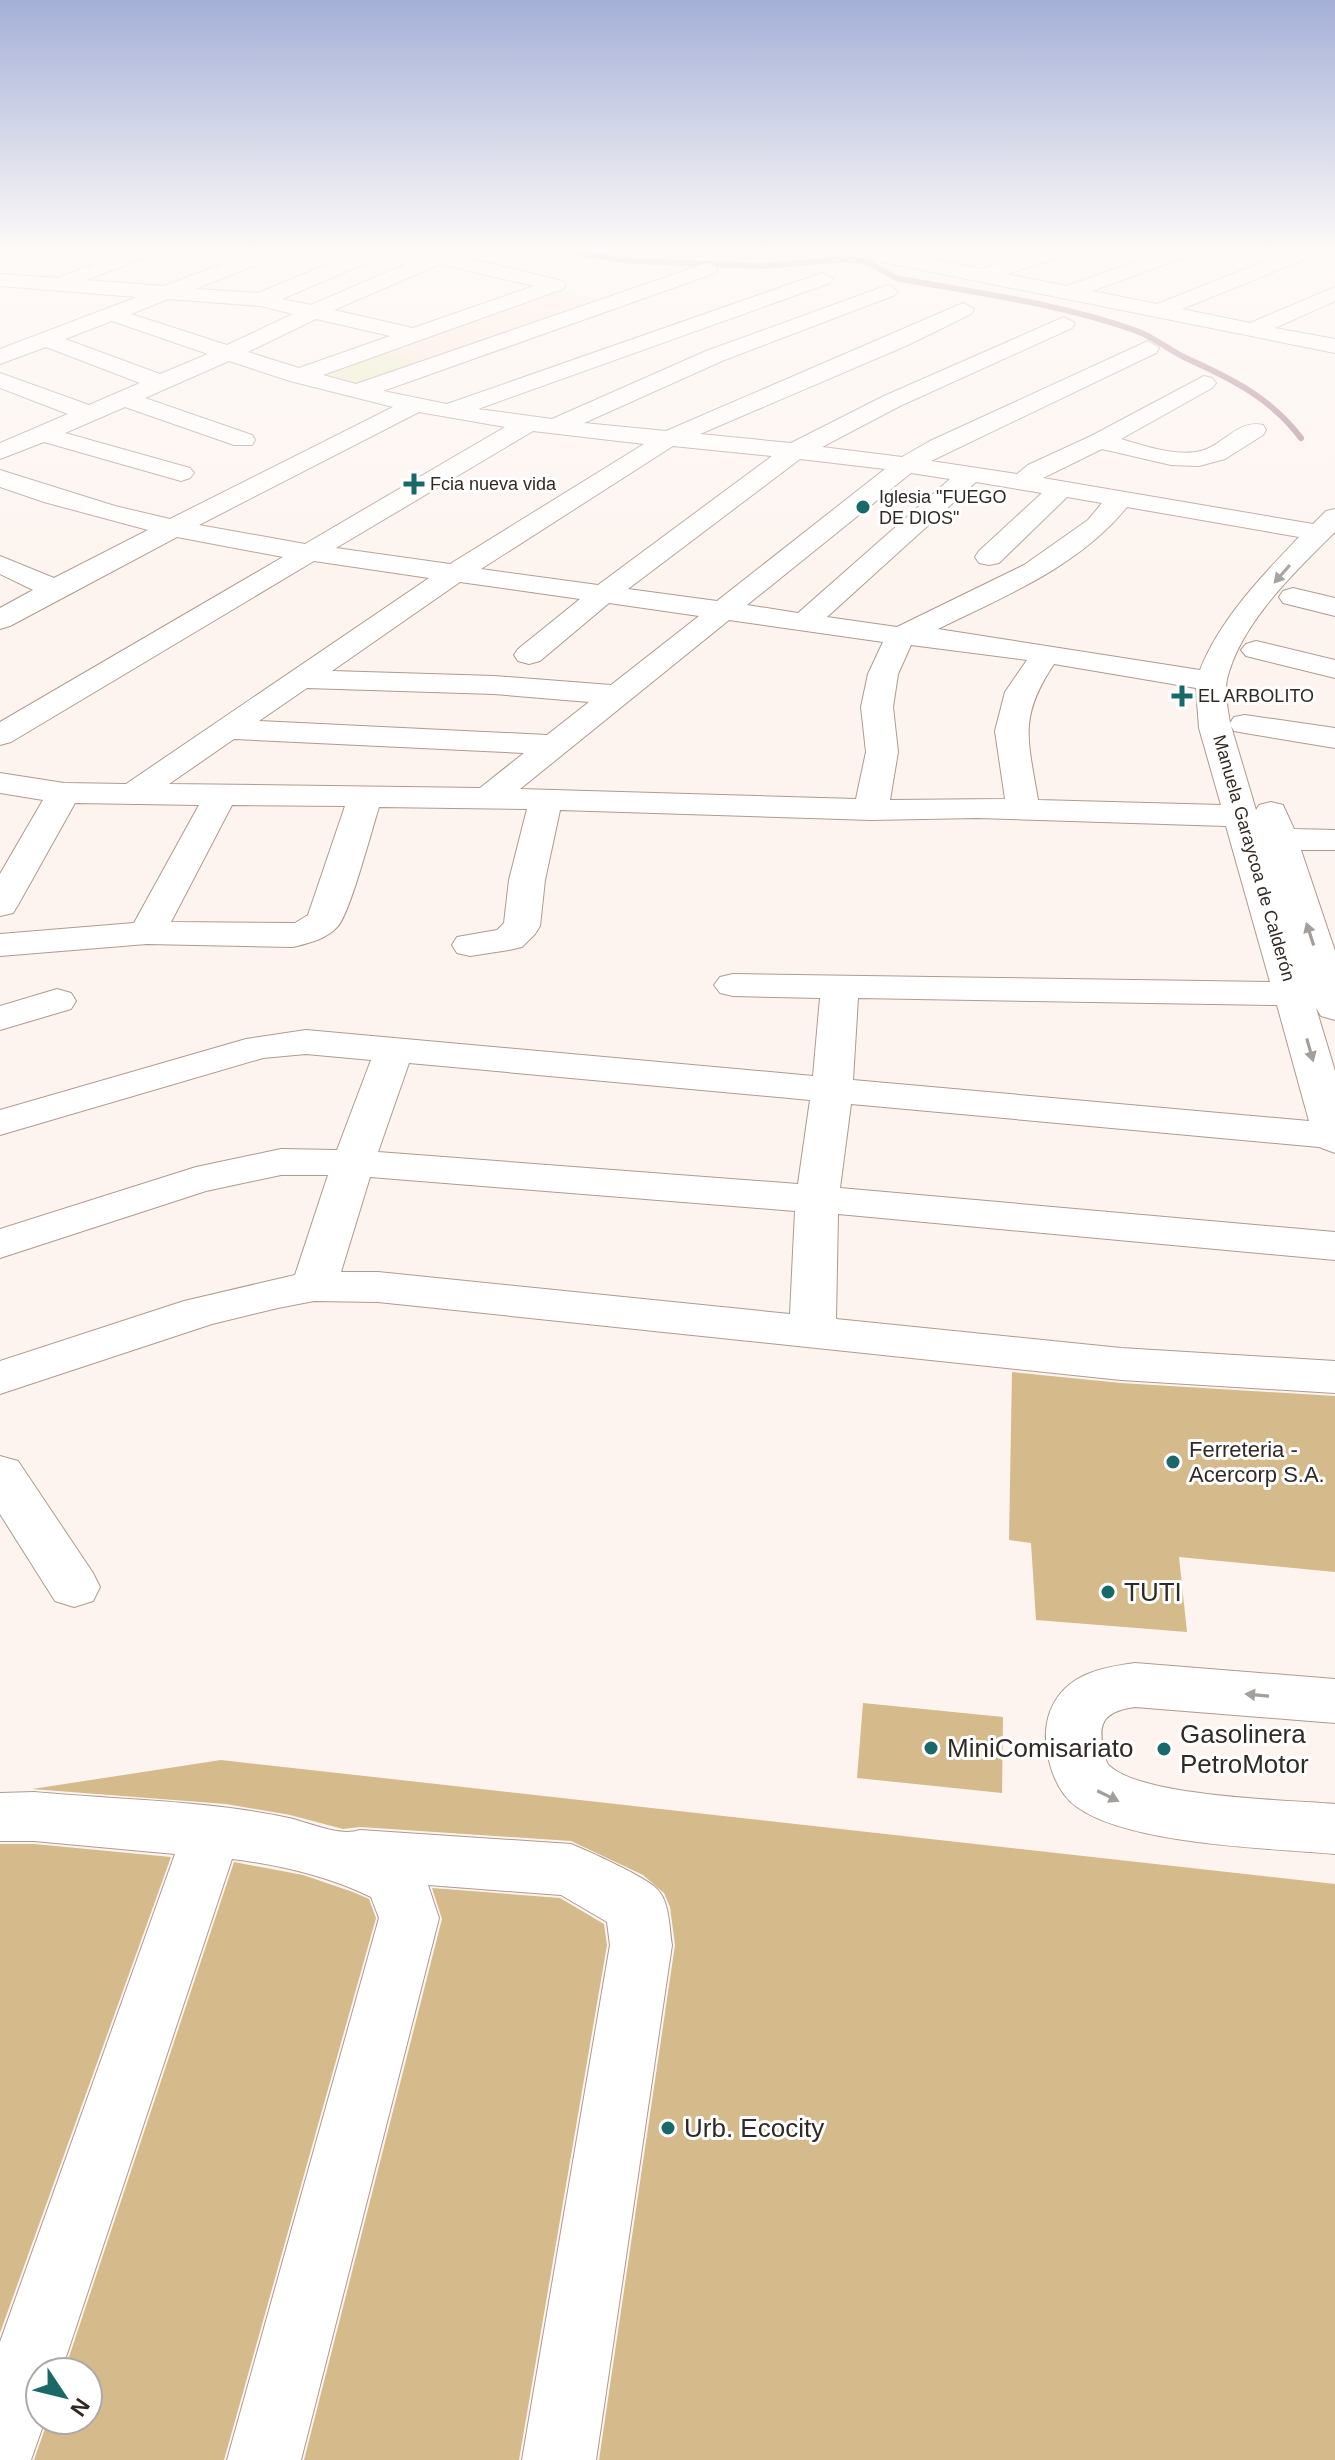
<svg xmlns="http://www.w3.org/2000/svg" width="1335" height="2460" font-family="Arial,sans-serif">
<rect width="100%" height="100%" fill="#fdf4ef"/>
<!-- built -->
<path fill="#fde6d8" d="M 562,291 L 606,302 L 358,387 L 315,374 Z"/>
<!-- green -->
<path fill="#e7e9bc" d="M 384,351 L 418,362 L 359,383 L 326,373 Z"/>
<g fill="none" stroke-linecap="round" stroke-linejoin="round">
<!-- stream -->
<path stroke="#ac8390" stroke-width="6" d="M 565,251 L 631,261 L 764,266 L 847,259 L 869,263 L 896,278 C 975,293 1058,303 1134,330 C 1153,336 1170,351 1188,359 C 1232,379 1271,398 1301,438"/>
</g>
<!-- building -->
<path fill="#d5ba8c" d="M 1012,1372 L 1121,1383 L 1335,1396 L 1335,1572 L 1179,1557 L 1187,1632 L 1036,1620 L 1031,1543 L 1009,1540 Z
M 863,1703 L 1003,1717 L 1002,1793 L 857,1778 Z
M 221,1760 L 1335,1884 L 1335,2460 L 599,2460 L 675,1945 L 670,1907 L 664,1893 L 643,1875 L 571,1841 L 360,1827 L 343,1829 L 290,1815 L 226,1804 L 32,1789 Z
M 0,1844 L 34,1844 L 171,1857 L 0,2333 Z
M 234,1862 L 303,1875 L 353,1892 L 369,1899 L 376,1918 L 224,2460 L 34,2460 L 48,2420 L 88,2420 L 88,2372 L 64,2372 Z
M 432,1888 L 560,1898 L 604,1924 L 607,1945 L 519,2460 L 304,2460 L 442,1919 Z"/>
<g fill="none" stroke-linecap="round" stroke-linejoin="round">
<defs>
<path id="minor" d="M 127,251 L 155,251 L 152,255 L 86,280 L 164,286 L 256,251 L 284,251 L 281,255 L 195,289 L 258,293 L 360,251 L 387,251 L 384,255 L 282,299 L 311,305 L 436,251 L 462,251 L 458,256 L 563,281 L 566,285 L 563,289 L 323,375 L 356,384 L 701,265 L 708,263 L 718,269 L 715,273 L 383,391 L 447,404 L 816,275 L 823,273 L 833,279 L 830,283 L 478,409 L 552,419 L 706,351 L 888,285 L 898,291 L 895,295 L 722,361 L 584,423 L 666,431 L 963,303 L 974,309 L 971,314 L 908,345 L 700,434 L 791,443 L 884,396 L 1064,317 L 1075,323 L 1072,328 L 900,406 L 822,447 L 902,457 L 930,441 L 1148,341 L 1159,348 L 1156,353 L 931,461 L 1017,474 L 1028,465 L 1091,436 L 1204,376 L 1212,378 L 1216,383 L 1212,388 L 1121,439 C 1145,446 1176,457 1201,451 C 1224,445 1238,419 1263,425 L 1266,430 L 1263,435 L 1225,459 L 1199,466 L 1171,465 L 1102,449 L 1043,478 L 1313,524 L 1326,511 L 1335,509 L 1335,532 C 1295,572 1241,622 1227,679 C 1224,693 1228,709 1230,723 L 1234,717 L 1245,715 L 1335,728 L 1335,748 L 1245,733 L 1234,731 L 1231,726 L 1256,810 L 1259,805 L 1271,802 L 1283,805 L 1294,829 L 1335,830 L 1335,850 L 1301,850 L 1335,951 L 1335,1020 L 1321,1016 L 1316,1008 L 1335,1071 L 1335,1153 L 1319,1147 L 851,1104 L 840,1188 L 1335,1232 L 1335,1260 L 838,1214 L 836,1319 L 1121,1348 L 1335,1361 L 1335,1393 L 1121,1380 L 378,1302 L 314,1301 L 278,1308 L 212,1324 L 0,1394 L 0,1361 L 184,1301 L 295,1275 L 328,1175 L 281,1175 L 206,1191 L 0,1258 L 0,1229 L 196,1167 L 281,1149 L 337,1150 L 371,1060 L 306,1054 L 263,1058 L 0,1135 L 0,1110 L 246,1039 L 306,1030 L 813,1076 L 820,998 L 733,996 L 720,993 L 714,985 L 720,977 L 733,974 L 1270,982 L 1226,826 L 976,818 L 871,820 L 560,810 L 545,880 L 540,926 L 535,934 L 522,947 L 509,950 L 470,956 L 457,953 L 452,945 L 457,937 L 497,930 L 504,923 L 509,880 L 527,809 L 379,807 C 372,829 350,913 338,926 C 327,939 309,943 293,947 L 147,944 L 0,956 L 0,934 L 134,923 L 199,805 L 75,803 L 18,905 L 13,913 L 0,916 L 0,874 L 43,800 L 0,793 L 0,773 L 64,783 L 126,784 L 429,578 L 314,561 L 11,742 L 0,745 L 0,722 L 283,557 L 177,537 L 10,626 L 0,629 L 0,608 L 33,590 L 0,574 L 0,556 L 54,578 L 148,530 L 44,502 L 0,487 L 0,470 L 115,506 L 170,519 L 393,407 L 290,381 L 229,361 L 145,398 L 252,435 L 255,440 L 252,445 L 234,445 L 125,407 L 65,433 L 190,468 L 194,473 L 190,478 L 181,481 L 44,442 L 0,459 L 0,443 L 68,414 L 0,388 L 0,373 L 89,405 L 140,383 L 46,347 L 0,364 L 0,349 L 137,297 L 0,286 L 0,274 L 58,278 ZM 440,264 L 534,286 L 413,328 L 334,310 ZM 168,299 L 261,306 L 293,314 L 227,345 L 131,314 ZM 316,319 L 390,336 L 299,368 L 248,352 ZM 112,321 L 208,354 L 160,374 L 65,339 ZM 419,412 L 505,427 L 305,544 L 199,525 ZM 533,431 L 644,444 L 450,564 L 336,548 ZM 673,446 L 772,456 L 598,585 L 481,569 ZM 800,459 L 885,469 L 717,601 L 628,589 ZM 911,473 L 950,479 L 798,613 L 747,605 ZM 976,482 L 1042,493 L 979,551 L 975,557 L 979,563 L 989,565 L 999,563 L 1067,497 L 1102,503 L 1088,520 L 1024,565 L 897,627 L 827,617 ZM 1127,507 L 1299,537 C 1262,576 1220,619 1200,670 L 938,629 C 1005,596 1078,567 1127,507 ZM 460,582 L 580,599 L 518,649 L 514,655 L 518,661 L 529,664 L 540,661 L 609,603 L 699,616 L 611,685 L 494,676 L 332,671 ZM 729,620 L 883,642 L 868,674 L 861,707 L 866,752 L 856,799 L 520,789 ZM 911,645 L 1027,660 L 1005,692 L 995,731 L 1005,799 L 890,800 L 898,752 L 893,707 L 898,674 ZM 1054,664 L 1196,688 L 1199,728 L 1221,805 L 1038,800 C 1028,739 1018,718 1054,664 ZM 307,688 L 494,694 L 589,702 L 547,735 L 259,721 ZM 234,739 L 524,753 L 480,788 L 169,784 ZM 232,805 L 345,806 L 308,915 L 295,923 L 171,922 ZM 858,998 L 1277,1005 L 1309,1121 L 853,1080 ZM 409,1063 L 810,1100 L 798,1184 L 378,1152 ZM 370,1177 L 795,1211 L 790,1314 L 378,1272 L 341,1272 Z
M 848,251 L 888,251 L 981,269 L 1040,251 L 1070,251 L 1067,255 L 1006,274 L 1067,286 L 1165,251 L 1194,251 L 1191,255 L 1092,291 L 1157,304 L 1291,251 L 1318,251 L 1315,255 L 1182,309 L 1250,323 L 1335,287 L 1335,301 L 1275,328 L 1335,339 L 1335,353 L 858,257 Z
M 1293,588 L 1335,598 L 1335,616 L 1283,603 L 1279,597 L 1283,591 Z
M 1256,641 L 1335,660 L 1335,678 L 1246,656 L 1241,650 L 1246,644 Z
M 57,989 L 71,993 L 76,1001 L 71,1009 L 0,1030 L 0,1006 Z
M 0,1456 L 18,1461 L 93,1573 L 100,1587 L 93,1601 L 74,1607 L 55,1601 L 0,1514 Z
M 1135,1663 L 1335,1679 L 1335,1723 L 1135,1707 C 1097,1712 1097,1729 1107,1763 C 1134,1797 1288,1800 1335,1804 L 1335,1854 C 1269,1848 1130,1845 1077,1807 C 1052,1790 1041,1745 1048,1718 C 1060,1676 1097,1668 1135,1663 Z
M 34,1792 C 118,1800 206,1800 289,1818 C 311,1823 339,1837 360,1830 L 571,1844 C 588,1851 646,1877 657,1889 C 670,1902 669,1928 672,1945 L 596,2460 L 522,2460 L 610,1945 L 607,1922 L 561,1895 L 428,1885 L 439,1918 L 301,2460 L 227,2460 L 379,1918 L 371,1897 C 327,1876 281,1865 232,1859 L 61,2372 L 40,2372 L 40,2420 L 45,2420 L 31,2460 L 0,2460 L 0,2342 L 175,1854 L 34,1841 L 0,1841 L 0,1793 Z"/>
</defs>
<!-- minor casing -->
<use href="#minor" stroke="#af9a8f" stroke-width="2"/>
<!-- minor -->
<use href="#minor" fill="#fff" fill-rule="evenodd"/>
</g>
<!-- one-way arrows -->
<defs><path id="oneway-solid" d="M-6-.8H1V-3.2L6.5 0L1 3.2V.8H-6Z" transform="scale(2)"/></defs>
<g fill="#a29f9c">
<use href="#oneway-solid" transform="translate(1282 574) rotate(131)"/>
<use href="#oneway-solid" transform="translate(1310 934) rotate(-108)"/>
<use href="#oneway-solid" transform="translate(1310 1050) rotate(74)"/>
<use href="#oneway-solid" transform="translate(1257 1695) rotate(-175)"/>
<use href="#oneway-solid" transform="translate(1108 1796) rotate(26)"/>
</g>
<!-- sky -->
<linearGradient id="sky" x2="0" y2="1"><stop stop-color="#a5b0d7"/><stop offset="0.42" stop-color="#fefaf8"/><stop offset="1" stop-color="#fefaf8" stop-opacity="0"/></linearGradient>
<rect width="1335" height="595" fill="url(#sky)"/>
<!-- markers -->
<g fill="#1a6868" stroke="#fff" stroke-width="3">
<path d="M410 472h8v8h8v8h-8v8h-8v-8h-8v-8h8z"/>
<circle cx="863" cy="507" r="8"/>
<path d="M1178 684h8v8h8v8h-8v8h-8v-8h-8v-8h8z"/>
<circle cx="1173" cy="1462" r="8"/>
<circle cx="1108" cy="1592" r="8"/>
<circle cx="931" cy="1748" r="8"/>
<circle cx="1164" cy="1749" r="8"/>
<circle cx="668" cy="2128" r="8"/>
</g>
<g text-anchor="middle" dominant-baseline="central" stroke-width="6" stroke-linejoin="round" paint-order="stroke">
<!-- far-poi labels -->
<g font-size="18" fill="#312924" stroke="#fff" text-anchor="start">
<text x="430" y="484">Fcia nueva vida</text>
<text x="879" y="497">Iglesia "FUEGO<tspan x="879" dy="21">DE DIOS"</tspan></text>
<text x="1198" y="696">EL ARBOLITO</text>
</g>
<!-- far-street labels -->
<g font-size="18" fill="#312924" stroke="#fff">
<text transform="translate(1254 858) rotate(74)">Manuela Garaycoa de Calderón</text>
</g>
<!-- poi labels -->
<g font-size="22" fill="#312924" stroke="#fff" text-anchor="start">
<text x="1189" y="1449">Ferreteria -<tspan x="1189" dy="25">Acercorp S.A.</tspan></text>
</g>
<!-- near-poi labels -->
<g font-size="26" fill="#312924" stroke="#fff" text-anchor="start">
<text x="1124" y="1592">TUTI</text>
<text x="1180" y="1734">Gasolinera<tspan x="1180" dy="30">PetroMotor</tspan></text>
<text x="947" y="1748">MiniComisariato</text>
<text x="684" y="2128">Urb. Ecocity</text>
</g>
</g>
<!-- north arrow -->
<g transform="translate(64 2396) rotate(125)"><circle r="38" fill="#ffffff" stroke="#ada9a7" stroke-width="2"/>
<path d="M0-6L14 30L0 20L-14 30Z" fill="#1a6868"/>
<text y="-12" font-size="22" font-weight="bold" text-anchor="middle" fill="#312924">N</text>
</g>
</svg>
